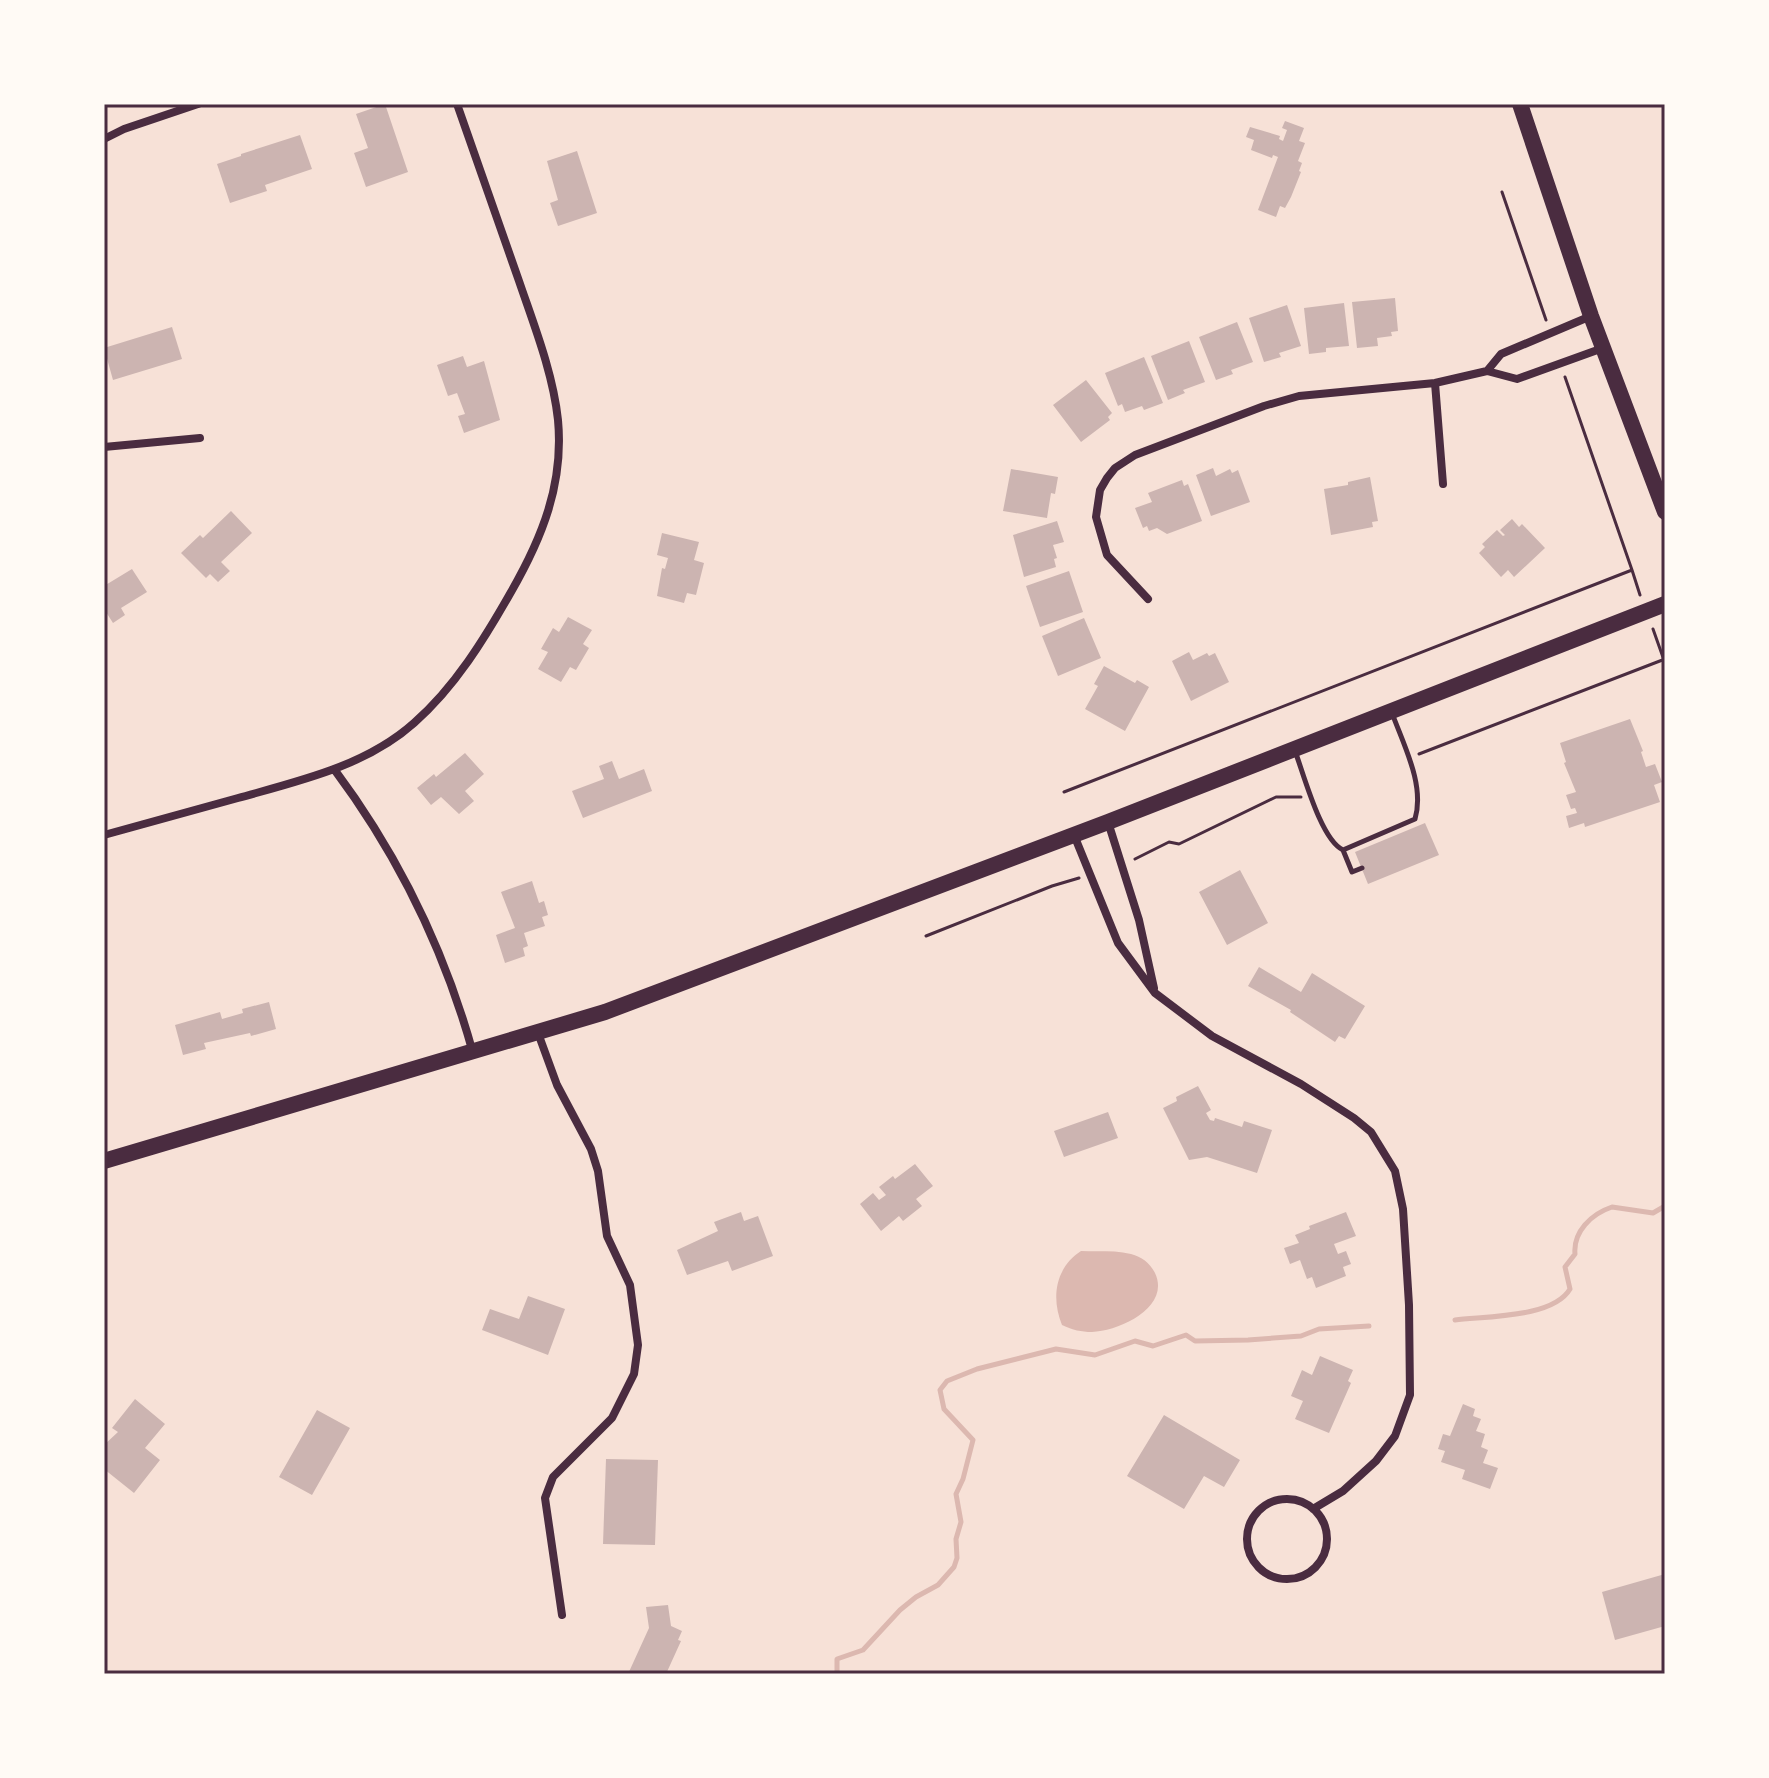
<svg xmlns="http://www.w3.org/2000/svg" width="1769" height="1778" font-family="'Noto Serif',serif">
<rect width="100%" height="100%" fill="#f7e1d7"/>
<!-- water -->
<path fill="#dcb8b0" d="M 1081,1251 C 1098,1252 1115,1250 1131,1254 C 1142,1257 1150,1263 1155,1273 C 1171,1307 1120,1331 1092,1332 C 1081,1332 1073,1330 1062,1325 C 1051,1298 1055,1268 1081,1251 Z"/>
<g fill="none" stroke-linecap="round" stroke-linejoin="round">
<!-- stream -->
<path stroke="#dcb8b0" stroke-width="5" d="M 1455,1320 C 1486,1316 1553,1318 1570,1289 L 1565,1267 L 1575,1254 C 1573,1232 1591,1214 1612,1207 L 1653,1213 L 1665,1206
M 837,1674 L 837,1659 L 863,1650 L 900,1610 L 916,1597 L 938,1585 L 954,1567 L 957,1558 L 956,1539 L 961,1522 L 956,1494 L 963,1479 L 973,1440 L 944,1409 L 940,1390 L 947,1381 L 977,1369 L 1056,1349 L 1095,1355 L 1135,1341 L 1153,1346 L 1186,1335 L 1195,1341 L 1248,1340 L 1301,1336 L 1319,1329 L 1369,1326"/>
</g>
<!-- building -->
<path fill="#ccb4b1" d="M 385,104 L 408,172 L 366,187 L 354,153 L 368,148 L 356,114 Z
M 1285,121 L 1304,128 L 1299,141 L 1305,143 L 1298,161 L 1302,163 L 1299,171 L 1301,172 L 1291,197 L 1285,208 L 1280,206 L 1276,217 L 1258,210 L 1278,157 L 1273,155 L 1272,158 L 1251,150 L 1254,140 L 1246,137 L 1250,127 L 1280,136 L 1279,139 L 1283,141 L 1287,130 L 1282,128 Z
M 300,135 L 312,169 L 265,185 L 267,191 L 230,203 L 217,164 L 241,156 L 241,154 Z
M 577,151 L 597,213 L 558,226 L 550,203 L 558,200 L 547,161 Z
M 1395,298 L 1398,331 L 1391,332 L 1392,336 L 1377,338 L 1378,346 L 1357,348 L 1352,302 Z
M 1344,303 L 1349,346 L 1326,348 L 1326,352 L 1309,354 L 1304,308 Z
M 1287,305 L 1301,346 L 1279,353 L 1281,357 L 1264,362 L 1249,318 Z
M 1237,322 L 1253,362 L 1231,370 L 1233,374 L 1216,380 L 1199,337 Z
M 172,327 L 182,359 L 113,380 L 104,348 Z
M 1189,341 L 1205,382 L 1183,390 L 1185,393 L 1168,400 L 1151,356 Z
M 463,356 L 467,367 L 484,361 L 500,420 L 464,433 L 458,416 L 465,414 L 457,393 L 448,396 L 437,365 Z
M 1144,357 L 1163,403 L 1144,410 L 1142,406 L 1125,412 L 1122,404 L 1118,406 L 1105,373 Z
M 1086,380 L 1112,413 L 1108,417 L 1110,420 L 1081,442 L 1053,405 Z
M 1213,468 L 1216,476 L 1230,469 L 1232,473 L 1238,470 L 1250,502 L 1211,516 L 1196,475 Z
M 1011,469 L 1058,477 L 1055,494 L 1051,493 L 1047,518 L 1003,511 Z
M 1370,477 L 1378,521 L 1372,522 L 1373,527 L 1331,535 L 1324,489 L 1348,485 L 1348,482 Z
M 1182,480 L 1184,486 L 1188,484 L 1202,521 L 1167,534 L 1157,528 L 1149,531 L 1147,526 L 1143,528 L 1135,508 L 1152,502 L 1148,493 Z
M 231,511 L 252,533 L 221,562 L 230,571 L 218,582 L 210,574 L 206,578 L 181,553 L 200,535 L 203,538 Z
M 1512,519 L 1519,527 L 1522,524 L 1545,548 L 1514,577 L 1508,570 L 1501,577 L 1479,553 L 1485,547 L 1482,544 L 1497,530 L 1503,536 L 1505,535 L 1500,530 Z
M 1057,521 L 1064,542 L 1053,545 L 1057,558 L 1054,559 L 1056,567 L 1024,577 L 1013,535 Z
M 662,533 L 699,542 L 694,560 L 704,563 L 696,595 L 687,593 L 684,603 L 657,596 L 662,568 L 665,569 L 668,558 L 657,555 Z
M 132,569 L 147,592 L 121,608 L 125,615 L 113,623 L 106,612 L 104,613 L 104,586 Z
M 1069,571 L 1083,612 L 1040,627 L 1026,586 Z
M 568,617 L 592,630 L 583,644 L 589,648 L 576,670 L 570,667 L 561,682 L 538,669 L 548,652 L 541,649 L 553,628 L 559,632 Z
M 1084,618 L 1101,658 L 1058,676 L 1042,636 Z
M 1189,652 L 1193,660 L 1207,653 L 1209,656 L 1215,653 L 1229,682 L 1191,701 L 1172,661 Z
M 1104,666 L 1135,683 L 1137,680 L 1149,687 L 1125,731 L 1085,709 L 1098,686 L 1094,684 Z
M 1630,719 L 1643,751 L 1641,752 L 1646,767 L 1655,764 L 1662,782 L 1654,785 L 1660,802 L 1585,827 L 1584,823 L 1569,828 L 1566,816 L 1577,813 L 1575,808 L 1571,809 L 1566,795 L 1576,792 L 1564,763 L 1566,762 L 1560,743 Z
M 465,753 L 484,774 L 465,791 L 474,801 L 459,814 L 441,797 L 431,805 L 417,788 L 434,774 L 436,777 Z
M 612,761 L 619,779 L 644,769 L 652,791 L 583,818 L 572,791 L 604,779 L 599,766 Z
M 1425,823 L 1439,855 L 1368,884 L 1355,852 Z
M 1240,870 L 1268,923 L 1227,945 L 1199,892 Z
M 532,881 L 539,903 L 544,901 L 548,915 L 542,917 L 545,926 L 524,933 L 528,946 L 523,948 L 525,956 L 505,963 L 496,935 L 515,928 L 501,892 Z
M 1259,967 L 1301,992 L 1312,973 L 1365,1006 L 1345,1039 L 1339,1036 L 1335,1042 L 1290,1012 L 1291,1010 L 1248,986 Z
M 269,1002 L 276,1029 L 251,1036 L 250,1033 L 204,1043 L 206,1049 L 183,1055 L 175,1025 L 220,1012 L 222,1019 L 243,1013 L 242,1009 Z
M 1198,1086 L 1211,1110 L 1206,1113 L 1210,1120 L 1214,1121 L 1215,1118 L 1242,1127 L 1244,1121 L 1272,1130 L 1257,1173 L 1207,1157 L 1189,1160 L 1163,1108 L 1177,1101 L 1176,1097 Z
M 1108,1112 L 1118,1138 L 1064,1157 L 1054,1131 Z
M 915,1164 L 933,1186 L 916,1199 L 922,1206 L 903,1221 L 899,1216 L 881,1231 L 860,1204 L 873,1193 L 879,1200 L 886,1195 L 879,1187 L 893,1176 L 895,1179 Z
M 741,1212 L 744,1221 L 758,1216 L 773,1256 L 732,1271 L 728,1261 L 687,1275 L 677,1250 L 718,1231 L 714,1222 Z
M 1346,1212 L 1356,1236 L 1334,1244 L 1338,1254 L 1346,1251 L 1351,1264 L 1343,1267 L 1346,1276 L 1316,1288 L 1312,1277 L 1307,1279 L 1300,1260 L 1290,1264 L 1284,1248 L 1299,1243 L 1295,1235 L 1310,1229 L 1309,1226 Z
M 528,1296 L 565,1309 L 548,1355 L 482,1330 L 490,1309 L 519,1319 Z
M 1320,1356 L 1353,1370 L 1348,1381 L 1351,1383 L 1329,1433 L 1295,1419 L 1303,1401 L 1291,1396 L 1302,1370 L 1312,1375 Z
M 135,1399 L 165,1424 L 145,1448 L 160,1460 L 134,1493 L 104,1469 L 104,1445 L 118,1432 L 112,1428 Z
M 1463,1404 L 1475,1409 L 1473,1416 L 1481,1419 L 1476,1431 L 1485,1434 L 1481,1447 L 1488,1450 L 1483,1463 L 1498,1468 L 1490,1489 L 1462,1479 L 1465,1470 L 1441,1462 L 1445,1451 L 1438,1449 L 1443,1434 L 1450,1436 Z
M 317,1410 L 350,1428 L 312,1495 L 279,1477 Z
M 1164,1415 L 1240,1460 L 1224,1487 L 1204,1476 L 1184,1509 L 1127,1476 Z
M 606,1459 L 658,1460 L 655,1545 L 603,1544 Z
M 1665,1574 L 1665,1626 L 1615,1640 L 1602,1592 Z
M 668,1605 L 671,1626 L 682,1631 L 678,1640 L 681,1641 L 666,1674 L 628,1674 L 649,1628 L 646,1607 Z"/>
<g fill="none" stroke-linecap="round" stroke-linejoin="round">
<!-- path -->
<path stroke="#4a2c40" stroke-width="3" d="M 1502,192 L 1546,320
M 1565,377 L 1632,570
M 1653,629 L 1665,663
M 1419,754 L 1665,659
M 1064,792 L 1632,570 L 1640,595
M 1135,859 L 1169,842 L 1179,844 L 1276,797 L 1301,797
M 926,936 L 1052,886 L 1079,878"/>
<!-- service -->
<path stroke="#4a2c40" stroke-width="5" d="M 1295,751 C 1304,775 1321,840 1343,850 L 1415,819 C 1425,785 1404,746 1392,713
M 1343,850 L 1352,872 L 1362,868"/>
<!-- minor -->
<path stroke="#4a2c40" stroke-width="8" d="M 104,139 L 124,129 L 198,104
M 1487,371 L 1501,354 L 1591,316
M 1435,383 L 1443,484
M 104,447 L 200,438
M 1148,599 L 1107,555 L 1096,517 L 1100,490 L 1107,478 L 1115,468 L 1135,455 L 1264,406 L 1299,396 L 1435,383 L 1487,371 L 1517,379 L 1603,348
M 334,769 C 399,856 444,948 473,1053
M 1108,822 L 1139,920 L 1154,988
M 104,835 C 149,823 193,810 238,798 C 299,781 366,766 414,723 C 455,687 485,638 511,592 C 542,538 564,484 558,420 C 553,373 534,325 519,281 C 498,222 478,163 457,104
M 1074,835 L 1118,943 L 1155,993 L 1212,1036 L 1301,1084 L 1354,1118 L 1371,1132 L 1395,1171 L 1403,1209 L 1409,1305 L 1410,1395 L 1395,1436 L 1376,1461 L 1343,1491 L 1313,1509
M 538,1033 L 557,1085 L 591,1149 L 598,1171 L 607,1236 L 630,1285 L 638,1345 L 634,1374 L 612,1418 L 553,1477 L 545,1498 L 562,1615
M1247 1539a40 40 0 1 1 80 0a40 40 0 1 1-80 0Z"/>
<!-- secondary -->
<path stroke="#4a2c40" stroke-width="16" d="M 1520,104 L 1591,316 L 1665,512
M 104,1161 L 605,1012 L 1108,822 L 1665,604"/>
</g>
<!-- border -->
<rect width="1769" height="1778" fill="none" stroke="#fffaf5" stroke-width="212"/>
<rect x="106" y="106" width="1557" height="1566" fill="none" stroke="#4a2c40" stroke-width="3"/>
</svg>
